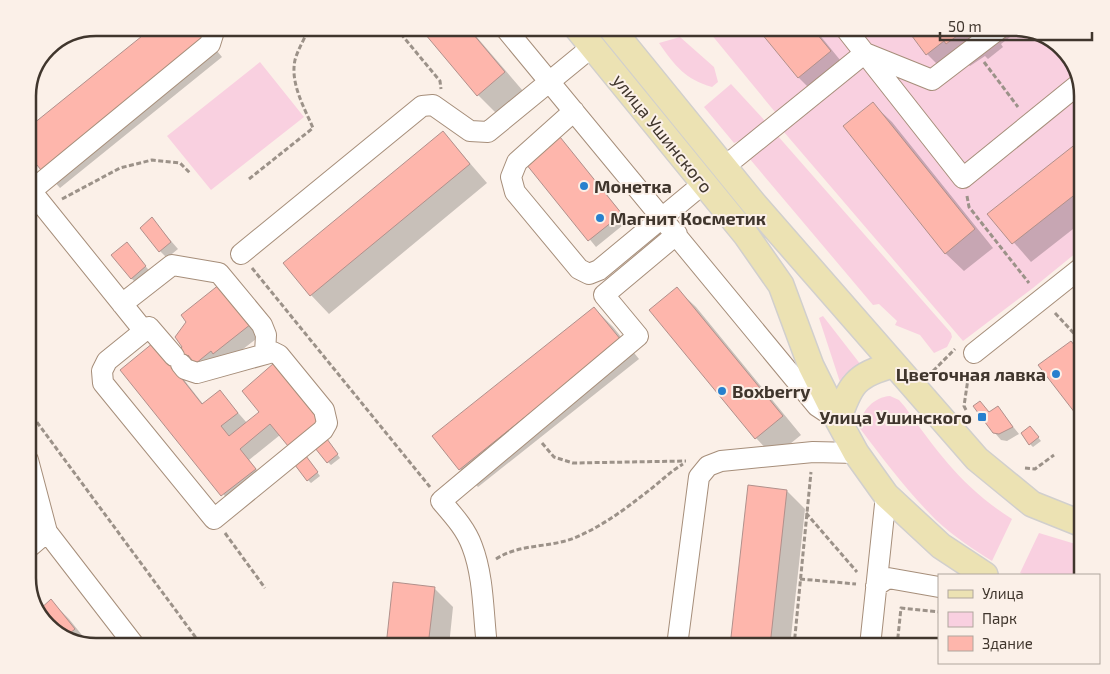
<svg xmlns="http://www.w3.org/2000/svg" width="1110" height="674" font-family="'Exo 2',sans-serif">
<rect width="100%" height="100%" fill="#fbf0e8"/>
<!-- green -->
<path fill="#f9d0e0" d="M 706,28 L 1014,28 L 1048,37 L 1073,62 L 1082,92 L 1082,248 L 1033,288 L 963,341 L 778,125 L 775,112 Z
M 680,37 L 714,67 L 718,82 L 712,87 C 685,79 675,66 659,43 Z
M 260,62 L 304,117 L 211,190 L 167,136 Z
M 731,84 L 766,122 L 746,138 L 734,143 L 704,107 Z
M 777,135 L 951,333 L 952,337 L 947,347 L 934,353 L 920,335 L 895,325 L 897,321 L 879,304 L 873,305 L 749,158 Z
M 823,316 L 861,365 L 840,382 L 819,318 Z
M 890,396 L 899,400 L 905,407 C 938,453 963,488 1012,519 L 992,561 C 973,549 953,536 936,520 C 908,492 883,459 859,427 C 861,411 874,397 890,396 Z
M 1039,533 L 1082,546 L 1082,575 L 1025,575 L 1020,573 Z"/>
<!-- shadow -->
<path fill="#0003" d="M 154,28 L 198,28 L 222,57 L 60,188 L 28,152 L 28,129 Z
M 422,28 L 469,28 L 523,91 L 497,114 L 478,95 Z
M 759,28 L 814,28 L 849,71 L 817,96 L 798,77 Z
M 908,28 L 1016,28 L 1011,32 L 1014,34 L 1001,44 L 1003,47 L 988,59 L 985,56 L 970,66 L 968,64 L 950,77 L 927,54 Z
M 873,104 L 892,122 L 993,248 L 964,271 L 945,253 Z
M 443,132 L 487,183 L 329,314 L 311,295 Z
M 556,133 L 628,221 L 596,247 L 524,159 Z
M 1082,141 L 1082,222 L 1031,262 L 989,214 Z
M 152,219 L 178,249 L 167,258 L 160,251 Z
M 133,251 L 152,274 L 138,285 L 131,278 Z
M 220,286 L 261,335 L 225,363 L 199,365 L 185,381 L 203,404 L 219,391 L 247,423 L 261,412 L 280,435 L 249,460 L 265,480 L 233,506 L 122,370 L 169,363 L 184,347 Z
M 677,289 L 696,307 L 801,435 L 774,457 L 756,438 Z
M 594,308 L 613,327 L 639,359 L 478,487 L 460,469 Z
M 1071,342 L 1082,354 L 1082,420 L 1040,366 Z
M 980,403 L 990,413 L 997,407 L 1019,434 L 1007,441 L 1001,440 L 994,432 Z
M 1033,431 L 1041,441 L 1033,447 L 1030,444 Z
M 330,444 L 340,458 L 331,465 L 328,462 Z
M 309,461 L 320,476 L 311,483 L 308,480 Z
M 749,487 L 787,491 L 805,509 L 790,646 L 731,646 Z
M 394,584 L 434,588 L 453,607 L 449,646 L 387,646 Z
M 51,601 L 69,619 L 90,645 L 62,637 L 37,612 Z"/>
<!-- building -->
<path fill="#feb6ac" stroke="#b1908b" d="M 152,28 L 196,28 L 204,37 L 41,170 L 28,154 L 28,128 Z
M 420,28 L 468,28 L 505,72 L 477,96 Z
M 757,28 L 812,28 L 831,51 L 798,78 Z
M 906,28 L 976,28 L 964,37 L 961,33 L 946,44 L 944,41 L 926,55 Z
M 873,102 L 975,229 L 945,254 L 843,126 Z
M 443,131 L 470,164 L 310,296 L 283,263 Z
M 556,132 L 622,214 L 588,241 L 522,159 Z
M 1082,139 L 1082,189 L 1012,244 L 987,214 Z
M 152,217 L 171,242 L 159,252 L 140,228 Z
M 127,242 L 146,266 L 131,279 L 111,255 Z
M 220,284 L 251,324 L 213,354 L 211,351 L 195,364 L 188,355 L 175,370 L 202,404 L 220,390 L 238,413 L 221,426 L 229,436 L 259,412 L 242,391 L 274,363 L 321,420 L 288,446 L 270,424 L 240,449 L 256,469 L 221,496 L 120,370 L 153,343 L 169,362 L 182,347 L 175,337 L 186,322 L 181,315 Z
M 677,287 L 783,416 L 755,439 L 649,310 Z
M 594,307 L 621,340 L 459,470 L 432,436 Z
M 1082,312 L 1082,326 L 1076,317 Z
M 1071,341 L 1082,355 L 1082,422 L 1038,365 Z
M 980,401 L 989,412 L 998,406 L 1013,427 L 999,434 L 993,433 L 973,406 Z
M 1030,426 L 1039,437 L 1029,445 L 1021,433 Z
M 327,439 L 338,454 L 327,463 L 315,448 Z
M 306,456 L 318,472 L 307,481 L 295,465 Z
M 748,485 L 787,490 L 770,646 L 730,646 Z
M 393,582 L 435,587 L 428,646 L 386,646 Z
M 51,599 L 75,629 L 64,638 L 37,612 Z"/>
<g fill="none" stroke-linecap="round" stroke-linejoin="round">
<defs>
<path id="minor" d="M 505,28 L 817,406 L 838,420
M 845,28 L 963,178 L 1080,83
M 574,111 L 517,162 L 511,177 L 515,192 L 579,269 L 589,274 L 599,270 L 704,183
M 724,167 L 865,53 L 932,80 L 1000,28
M 28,187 L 144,331
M 31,191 L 210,44 L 215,28
M 241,254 L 422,106 L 433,105 L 470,131 L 488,132 L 593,46
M 122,304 L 172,265 L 219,273 L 262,325 L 266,335 L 265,353
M 974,353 L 1082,267
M 174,356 L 149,327 L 107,361 L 102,371 L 103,383 L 214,519 L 323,430 L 327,423 L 324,410 L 279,355 L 273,352 L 197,373 L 185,369 L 181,364
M 28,460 L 47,532 L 135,646
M 28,548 L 47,532
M 876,586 L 888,578 L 939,587
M 487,646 C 483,614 484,577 472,546 C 466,529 453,515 441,501 L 638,336 L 604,295 L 677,234
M 677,646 L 699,477 L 708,466 L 721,461 L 813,452 L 856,453
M 870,646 L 886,495"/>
<path id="major" d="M 577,28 L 746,235 L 781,285 L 811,366 L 838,420 L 856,453 L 886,495 L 941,546 L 985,575
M 611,28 L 755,205 L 977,459 L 1032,504 L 1082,524
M 838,420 C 850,385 855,375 893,365"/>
</defs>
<!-- minor casing -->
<use href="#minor" stroke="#a68e7a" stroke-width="22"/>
<!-- major casing -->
<use href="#major" stroke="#d1cfcd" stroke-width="28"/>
<!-- path -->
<path stroke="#9c9289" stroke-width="3" stroke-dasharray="5 2.5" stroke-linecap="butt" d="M 396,28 L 440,81 L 441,89
M 984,62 L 1018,107
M 249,179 L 313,128 C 304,107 290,83 295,60 C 298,49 305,38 309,28
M 967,196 L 969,207 L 1029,283
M 62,199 L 120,168 L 152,160 L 180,163 L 191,174
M 28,244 L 34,227
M 252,268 L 430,487
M 1055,313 L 1082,342
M 933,371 L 955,349
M 28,410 L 202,646
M 966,410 L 964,406 L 969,372
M 542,443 L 554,457 L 573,463 L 686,461
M 1025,468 L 1035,469 L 1054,455
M 806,513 L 857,572
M 225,533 L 265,588
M 496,559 C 522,542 554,549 581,535 C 603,525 624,510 643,495 C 657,485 668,473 683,464
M 800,579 L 856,584
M 794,646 L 811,472
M 897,646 L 901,608 L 939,612"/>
<!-- minor -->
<use href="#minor" stroke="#fff" stroke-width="20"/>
<!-- major -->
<use href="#major" stroke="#ece2b3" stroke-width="25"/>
</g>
<!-- markers -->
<g fill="#2880ce" stroke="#fbf0e8" stroke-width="2">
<circle cx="584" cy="186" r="5"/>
<circle cx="600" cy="218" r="5"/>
<circle cx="1056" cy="374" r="5"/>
<circle cx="722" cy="391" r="5"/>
<rect x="977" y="412" width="10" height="10" rx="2.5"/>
</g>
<g text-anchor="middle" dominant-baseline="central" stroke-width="4" stroke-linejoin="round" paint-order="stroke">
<!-- street labels -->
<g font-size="18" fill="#40362d" stroke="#fbf0e8">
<text transform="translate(663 133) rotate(51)">улица Ушинского</text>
</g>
<!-- poi labels -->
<g font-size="18" font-weight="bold" fill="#40362d" stroke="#fbf0e8" text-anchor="start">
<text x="594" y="186">Монетка</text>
<text x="610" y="218">Магнит Косметик</text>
<text x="1046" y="374" text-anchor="end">Цветочная лавка</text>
<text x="732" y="391">Boxberry</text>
<text x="972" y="417" text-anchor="end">Улица Ушинского</text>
</g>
</g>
<!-- crop -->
<path d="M0 0H1110V674H0ZM96 36H1014A60 60 0 0 1 1074 96V578A60 60 0 0 1 1014 638H96A60 60 0 0 1 36 578V96A60 60 0 0 1 96 36Z" fill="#fbf0e8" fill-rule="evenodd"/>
<path fill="none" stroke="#40362d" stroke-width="2.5" d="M96 36H1014A60 60 0 0 1 1074 96V578A60 60 0 0 1 1014 638H96A60 60 0 0 1 36 578V96A60 60 0 0 1 96 36Z"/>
<!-- legend -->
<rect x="938" y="574" width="162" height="90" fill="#fbf0e8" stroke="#b0a69d"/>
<rect x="948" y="590" width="25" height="8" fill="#ece2b3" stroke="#b0a69d"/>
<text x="982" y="599" font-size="15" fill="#40362d">Улица</text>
<rect x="948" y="612" width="25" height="15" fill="#f9d0e0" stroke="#b0a69d"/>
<text x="982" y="624" font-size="15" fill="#40362d">Парк</text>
<rect x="948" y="636" width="25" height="15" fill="#feb6ac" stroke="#b0a69d"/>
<text x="982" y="649" font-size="15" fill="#40362d">Здание</text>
<!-- scale -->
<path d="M940 32v8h152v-8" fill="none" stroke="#40362d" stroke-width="2.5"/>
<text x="948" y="32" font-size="15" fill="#40362d" stroke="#fbf0e8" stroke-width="4" paint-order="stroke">50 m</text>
</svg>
